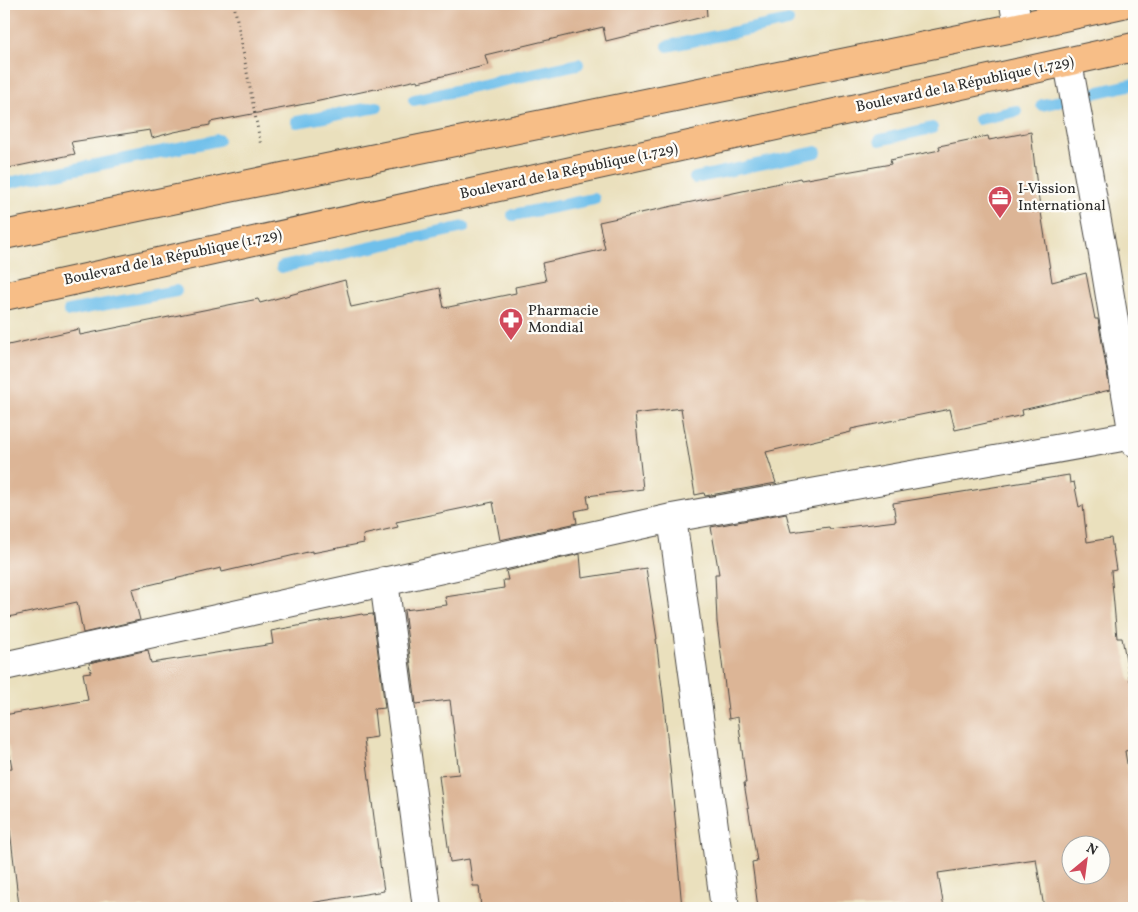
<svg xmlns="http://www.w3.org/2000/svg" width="1138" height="912" font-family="Vollkorn,serif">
<rect width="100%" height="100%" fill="#fdfcf7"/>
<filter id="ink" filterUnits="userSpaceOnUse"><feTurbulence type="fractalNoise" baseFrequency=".02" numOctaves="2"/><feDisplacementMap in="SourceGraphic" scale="10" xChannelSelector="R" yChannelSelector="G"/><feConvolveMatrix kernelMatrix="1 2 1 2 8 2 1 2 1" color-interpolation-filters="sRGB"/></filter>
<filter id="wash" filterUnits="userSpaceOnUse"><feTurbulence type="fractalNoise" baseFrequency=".0096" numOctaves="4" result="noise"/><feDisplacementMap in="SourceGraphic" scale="20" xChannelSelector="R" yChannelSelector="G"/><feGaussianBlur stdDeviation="1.12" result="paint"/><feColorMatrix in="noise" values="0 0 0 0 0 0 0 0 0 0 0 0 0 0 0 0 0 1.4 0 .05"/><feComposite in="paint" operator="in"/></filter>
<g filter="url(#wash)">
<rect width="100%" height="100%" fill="#eae0bd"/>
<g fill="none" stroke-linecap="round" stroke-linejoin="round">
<!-- stream -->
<path stroke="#6fc0eb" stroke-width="12" d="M 668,46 L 788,21
M 414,100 L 578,64
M 1042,105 L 1134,84
M 979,119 L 1016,111
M 297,122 L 377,107
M 880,140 L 932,128
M 47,175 L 218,140
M 695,178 L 816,152
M 4,184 L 41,176
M 513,215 L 594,199
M 282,267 L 464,227
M 69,311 L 176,291"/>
</g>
<g id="blocks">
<!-- building -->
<path fill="#dcb596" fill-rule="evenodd" d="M 4,4 L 706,4 L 707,16 L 606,41 L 603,27 L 485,55 L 488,65 L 418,82 L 417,80 L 310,103 L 210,122 L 210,125 L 174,132 L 152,138 L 150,130 L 71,142 L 75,154 L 4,169 Z
M 1031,132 L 1037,187 L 1052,282 L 1086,273 L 1095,319 L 1098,319 L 1110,390 L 1022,410 L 1023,415 L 955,430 L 950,409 L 851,429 L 851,432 L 766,452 L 776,483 L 705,496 L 704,493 L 695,495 L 681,408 L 635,414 L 643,489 L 587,496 L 589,508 L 575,511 L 577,523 L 500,540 L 493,502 L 396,522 L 398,527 L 363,535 L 364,543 L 312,553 L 312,551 L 222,572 L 221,568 L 132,589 L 140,620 L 83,633 L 77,602 L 4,618 L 4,346 L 79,329 L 80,335 L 258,299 L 260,303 L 345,280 L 351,307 L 440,288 L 444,308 L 516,293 L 515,287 L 546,281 L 542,263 L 605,249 L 599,222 L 775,184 L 800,178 L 801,180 L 891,164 L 890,160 L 940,150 L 939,146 L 988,136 L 989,140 Z
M 1069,475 L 1070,483 L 1074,482 L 1079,507 L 1083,505 L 1087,542 L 1111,538 L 1116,570 L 1111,571 L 1117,638 L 1122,638 L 1130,681 L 1134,680 L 1134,749 L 1125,751 L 1134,807 L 1134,908 L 1044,908 L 1036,859 L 938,873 L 944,908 L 758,908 L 752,862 L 757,861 L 744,783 L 746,783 L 738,717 L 729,719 L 717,622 L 715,574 L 719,574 L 711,527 L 786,513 L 791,532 L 829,527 L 830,529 L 896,521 L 893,503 ZM 1070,844 L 1100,844 L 1100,874 L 1070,874 Z
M 580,554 L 582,578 L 646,568 L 657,639 L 656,639 L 664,704 L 676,829 L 675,829 L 682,908 L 615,908 L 614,903 L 582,908 L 481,908 L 479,886 L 473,886 L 469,859 L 450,862 L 439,776 L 459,774 L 450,700 L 416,704 L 404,610 L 447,605 L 445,597 L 504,588 L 503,580 L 508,580 L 506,571 Z
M 362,614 L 363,615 L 373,614 L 385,708 L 374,709 L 377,737 L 364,739 L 379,857 L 384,891 L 310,903 L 310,908 L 24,908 L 23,906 L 19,906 L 10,830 L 8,830 L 4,806 L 4,769 L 12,768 L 4,723 L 4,715 L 88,700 L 83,673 L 91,672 L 89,663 L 148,650 L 151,663 L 273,644 L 271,631 Z"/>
</g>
</g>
<g filter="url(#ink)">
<use href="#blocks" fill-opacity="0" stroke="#484641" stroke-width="1"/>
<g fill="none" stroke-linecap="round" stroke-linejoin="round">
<defs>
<path id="minor" d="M 1014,4 L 1018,27
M 1068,63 L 1103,254 L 1134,442
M 672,518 L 725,908
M 384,581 L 427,908
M 4,666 L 672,518 L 1133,435"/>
<path id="primary" d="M 4,235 L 268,180 L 1018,27 L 1122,4
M 4,296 L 1134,47"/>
</defs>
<!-- minor casing -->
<use href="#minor" stroke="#484641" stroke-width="30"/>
<!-- primary casing -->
<use href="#primary" stroke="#484641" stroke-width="30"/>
<!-- path -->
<path stroke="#484641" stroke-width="3" stroke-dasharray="1 4" stroke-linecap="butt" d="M 234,4 L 261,146"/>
<!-- minor -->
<use href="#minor" stroke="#fff" stroke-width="28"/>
<!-- primary -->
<use href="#primary" stroke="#f7be87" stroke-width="28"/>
</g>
</g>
<!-- icons -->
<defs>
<symbol id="office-pin" viewBox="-11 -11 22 30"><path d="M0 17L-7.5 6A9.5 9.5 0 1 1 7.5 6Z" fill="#d1495b" stroke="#fdfcf7"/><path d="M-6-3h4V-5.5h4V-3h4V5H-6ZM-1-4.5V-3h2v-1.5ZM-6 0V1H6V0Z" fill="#fff"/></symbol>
<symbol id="pharmacy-pin" viewBox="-11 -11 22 30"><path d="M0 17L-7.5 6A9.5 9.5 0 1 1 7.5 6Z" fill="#d1495b" stroke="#fdfcf7"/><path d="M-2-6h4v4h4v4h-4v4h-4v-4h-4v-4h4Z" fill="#fff"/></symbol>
</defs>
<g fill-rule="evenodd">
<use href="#office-pin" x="986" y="184" width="28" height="38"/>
<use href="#pharmacy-pin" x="497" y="306" width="28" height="38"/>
</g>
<g text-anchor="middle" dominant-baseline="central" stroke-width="4.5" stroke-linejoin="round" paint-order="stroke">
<!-- street labels -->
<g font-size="15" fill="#2b2b2b" stroke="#fdfcf7">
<text transform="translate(965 85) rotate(-12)">Boulevard de la République (1.729)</text>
<text transform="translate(569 172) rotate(-12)">Boulevard de la République (1.729)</text>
<text transform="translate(173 258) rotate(-12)">Boulevard de la République (1.729)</text>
</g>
<!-- poi labels -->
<g font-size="15" fill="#2b2b2b" stroke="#fdfcf7" text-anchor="start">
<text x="1018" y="189">I-Vission<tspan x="1018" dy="17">International</tspan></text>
<text x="528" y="311">Pharmacie<tspan x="528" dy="17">Mondial</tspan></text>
</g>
</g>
<!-- margin -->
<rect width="1138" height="912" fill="none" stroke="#fdfcf7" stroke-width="20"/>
<!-- north arrow -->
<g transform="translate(1086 860) rotate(29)"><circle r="24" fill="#fdfcf7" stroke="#a9a8a5"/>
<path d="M0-4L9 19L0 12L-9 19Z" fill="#d1495b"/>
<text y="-8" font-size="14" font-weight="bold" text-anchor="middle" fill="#2b2b2b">N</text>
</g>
</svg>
